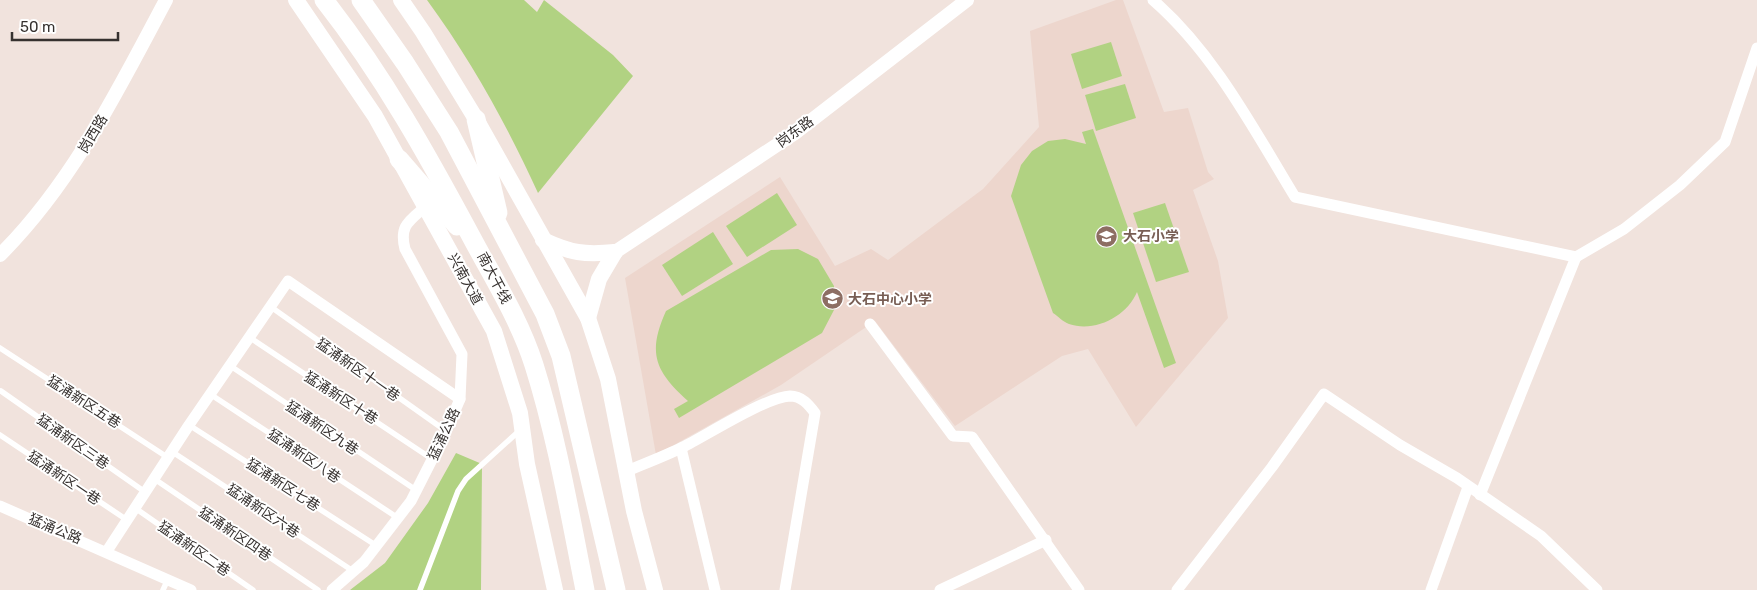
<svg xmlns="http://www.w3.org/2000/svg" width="1757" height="590" font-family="Rubik,'Noto Sans SC',sans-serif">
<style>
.built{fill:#edd6cd}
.green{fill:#b1d282}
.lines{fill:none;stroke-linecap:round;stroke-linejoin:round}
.service{stroke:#fff;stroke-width:5.5}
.minor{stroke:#fff;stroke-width:11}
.tertiary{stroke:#fff;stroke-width:14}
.secondary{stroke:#fff;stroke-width:16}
.trunk{stroke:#fff;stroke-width:19}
.labels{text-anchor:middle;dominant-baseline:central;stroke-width:4;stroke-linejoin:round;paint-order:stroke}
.street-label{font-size:14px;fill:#36312f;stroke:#fff}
.education-label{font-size:14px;font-weight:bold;fill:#785e54;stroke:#fff;text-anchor:start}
</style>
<rect width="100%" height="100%" fill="#f1e3dd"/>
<!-- built -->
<path class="built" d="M 1116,0 L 1123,0 L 1164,112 L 1188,108 L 1208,172 L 1214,179 L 1193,190 L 1218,261 L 1228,318 L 1136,427 L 1088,349 L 1062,356 L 955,426 L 875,321 L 781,385 L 656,455 L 625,278 L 780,177 L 835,266 L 871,249 L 888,260 L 983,189 L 1039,127 L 1030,31 Z"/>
<!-- green -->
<g class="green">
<path d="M 427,0 L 524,0 L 537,12 L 544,0 L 613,55 L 633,76 L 538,193 C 507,125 471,60 427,0 Z"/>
<path d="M 1111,42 L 1122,76 L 1082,89 L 1071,54 Z"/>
<path d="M 1125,84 L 1136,118 L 1096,131 L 1085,95 Z"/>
<path d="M 1093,129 L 1176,363 L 1164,368 L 1137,292 C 1127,316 1095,333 1069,324 C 1063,322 1058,316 1053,313 L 1011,196 L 1021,165 L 1032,151 L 1048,141 L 1065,139 L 1086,144 L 1082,132 Z"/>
<path d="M 777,193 L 797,225 L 747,257 L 726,226 Z"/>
<path d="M 1165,203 L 1189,272 L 1156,282 L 1133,213 Z"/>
<path d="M 713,232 L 733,264 L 682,296 L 662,265 Z"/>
<path d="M 798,249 L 818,259 L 834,286 L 834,310 L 822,333 L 679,418 L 674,409 L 688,401 C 655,371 647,353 666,311 L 771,250 Z"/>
<path d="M 456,453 L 482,464 L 481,590 L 350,590 L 385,563 L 428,503 Z"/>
</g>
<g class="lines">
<!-- service -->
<g class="service">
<path d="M 271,307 L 446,431"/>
<path d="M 249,337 L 432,459"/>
<path d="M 0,348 L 167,457"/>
<path d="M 229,365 L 416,490"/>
<path d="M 1,391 L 145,492"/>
<path d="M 210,394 L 398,518"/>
<path d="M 189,425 L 377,546"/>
<path d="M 0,435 L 127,520"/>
<path d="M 171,451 L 353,571"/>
<path d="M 153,478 L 318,590"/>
<path d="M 135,508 L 253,590"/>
<path d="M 163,590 L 168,579"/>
<path d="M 420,590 L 458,491 L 466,479 L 519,431"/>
</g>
<!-- minor -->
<g class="minor">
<path d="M 1153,0 C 1214,53 1253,128 1295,197 L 1576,257 L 1624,229 L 1680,185 L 1725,142 L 1757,48"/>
<path d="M 870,324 L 953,436 L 972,437 L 1079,590"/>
<path d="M 681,448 L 715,590"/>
<path d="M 627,471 C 646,463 665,456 683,447 C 707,435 766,397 790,396 C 802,396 809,405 815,413 L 785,590"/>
<path d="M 1480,495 L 1576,257"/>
<path d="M 0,506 L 191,590"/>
<path d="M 107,551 L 189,425 L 288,281 L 460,399"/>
<path d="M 332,590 L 364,562 L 411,501 L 444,436 L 460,399 L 462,354 L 405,249 C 399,226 409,221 425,207"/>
<path d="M 940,590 L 1046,540"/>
<path d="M 1177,590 L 1272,467 L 1324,394 L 1400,445 L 1457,478 L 1541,536 L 1597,590"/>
<path d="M 1431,590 L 1468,487"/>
</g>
<!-- tertiary -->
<g class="tertiary">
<path d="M 615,252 L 795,133 L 967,0"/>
<path d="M 0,255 C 73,182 118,90 166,0"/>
</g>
<!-- secondary -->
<g class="secondary">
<path d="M 296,0 L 375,116 L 494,331 L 520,413 L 527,464 L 555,590"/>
<path d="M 401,0 L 423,32 L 476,119 L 588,318 L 608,379 L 634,511 L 655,590"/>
<path d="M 543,240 C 571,253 584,255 615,252"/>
<path d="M 588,318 L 599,279 L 615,252"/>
</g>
<!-- trunk -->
<g class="trunk">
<path d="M 324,0 C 383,75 428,156 473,240 C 495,281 520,321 534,365 C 557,438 570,515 585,590"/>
<path d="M 361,0 L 405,63 L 449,132 L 545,314 L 561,356 L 616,590"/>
<path d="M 476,119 L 498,213"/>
<path d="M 399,159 L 457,226"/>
</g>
</g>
<!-- icons -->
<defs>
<symbol id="school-disc" viewBox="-11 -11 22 22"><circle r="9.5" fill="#8d6e63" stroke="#fff"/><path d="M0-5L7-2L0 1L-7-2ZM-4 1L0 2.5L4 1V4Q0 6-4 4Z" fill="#fff"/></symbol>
</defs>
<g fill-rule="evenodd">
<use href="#school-disc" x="1094" y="224" width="25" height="25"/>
<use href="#school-disc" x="820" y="286" width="25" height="25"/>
</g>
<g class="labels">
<!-- street labels -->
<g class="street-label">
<text transform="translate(795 132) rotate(-36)">岗东路</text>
<text transform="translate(93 134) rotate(-59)">岗西路</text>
<text transform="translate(494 278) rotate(62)">南大干线</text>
<text transform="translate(465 279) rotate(61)">兴南大道</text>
<text transform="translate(358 370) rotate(35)">猛涌新区十一巷</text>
<text transform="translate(341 398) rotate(33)">猛涌新区十巷</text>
<text transform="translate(84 402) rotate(33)">猛涌新区五巷</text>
<text transform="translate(322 428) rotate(34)">猛涌新区九巷</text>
<text transform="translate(444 434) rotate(-65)">猛涌公路</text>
<text transform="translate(73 442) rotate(35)">猛涌新区三巷</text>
<text transform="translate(304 456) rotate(34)">猛涌新区八巷</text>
<text transform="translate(64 478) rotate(34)">猛涌新区一巷</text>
<text transform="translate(283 485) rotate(33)">猛涌新区七巷</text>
<text transform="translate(263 511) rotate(34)">猛涌新区六巷</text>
<text transform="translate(55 529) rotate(23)">猛涌公路</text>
<text transform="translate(235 534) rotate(34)">猛涌新区四巷</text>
<text transform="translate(194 549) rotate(35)">猛涌新区二巷</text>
</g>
<!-- education labels -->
<g class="education-label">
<text x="1123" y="236">大石小学</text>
<text x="848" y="299">大石中心小学</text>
</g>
</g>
<!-- scale -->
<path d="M12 32v8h106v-8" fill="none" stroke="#36312f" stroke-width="2.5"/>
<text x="20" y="32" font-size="15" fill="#36312f" stroke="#ffffff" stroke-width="4" paint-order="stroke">50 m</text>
</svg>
